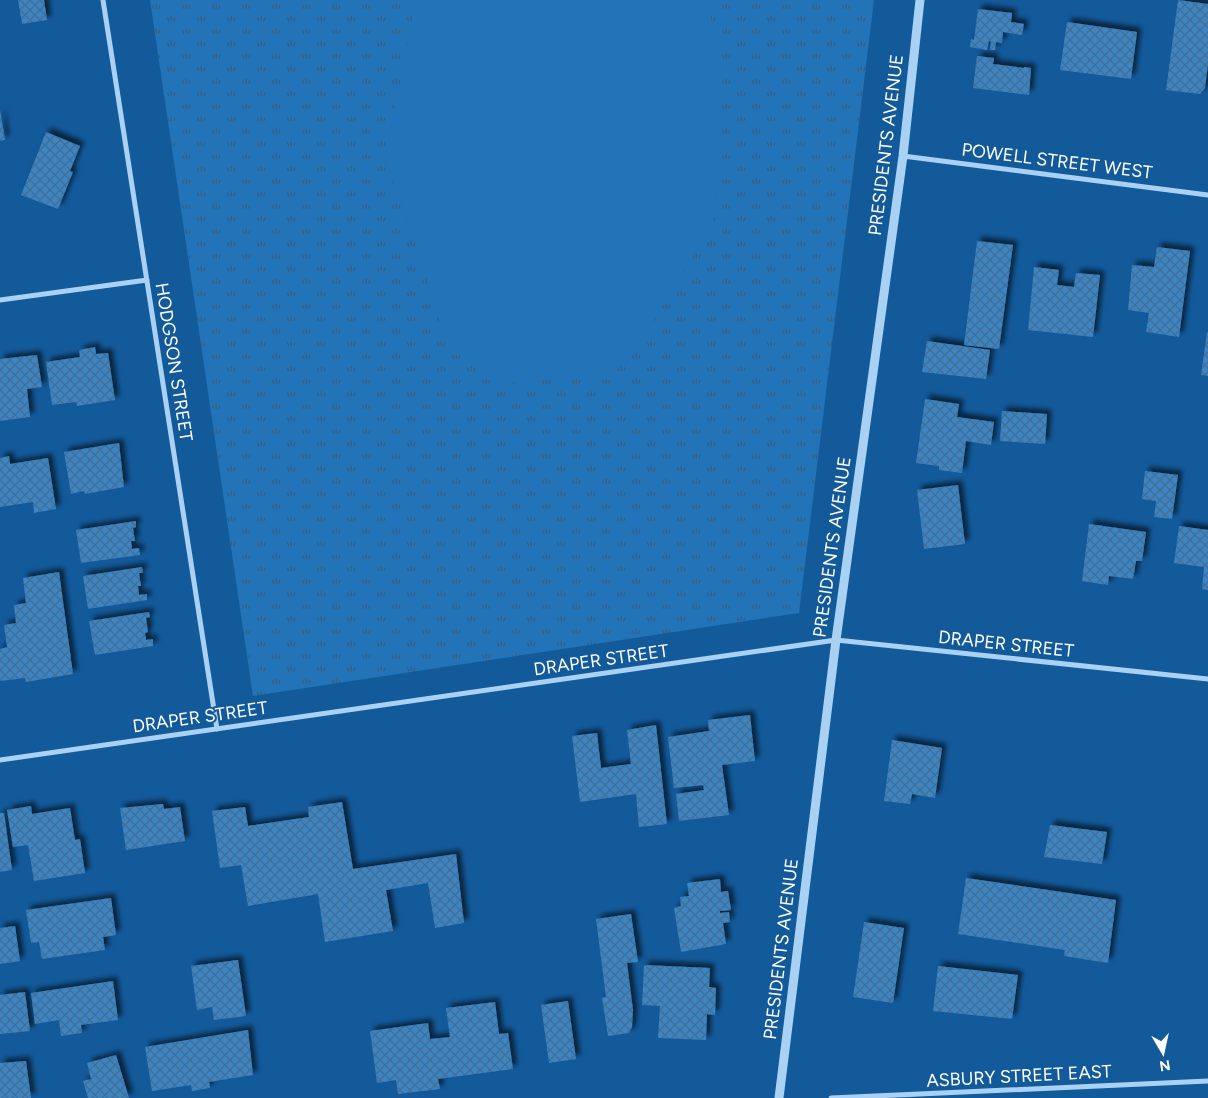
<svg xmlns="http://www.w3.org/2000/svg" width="1208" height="1098" font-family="Figtree,sans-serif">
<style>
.grass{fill:url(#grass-tufts)}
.garden{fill:#2273b8}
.building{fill:url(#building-cross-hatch);filter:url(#shadow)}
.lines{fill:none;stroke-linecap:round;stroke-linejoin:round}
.minor{stroke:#a8d1f3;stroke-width:5}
.tertiary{stroke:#a8d1f3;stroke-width:9}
.labels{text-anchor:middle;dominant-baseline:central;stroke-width:4;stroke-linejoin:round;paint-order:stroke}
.street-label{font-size:18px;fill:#fff;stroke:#135a9b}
</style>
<defs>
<pattern id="grass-tufts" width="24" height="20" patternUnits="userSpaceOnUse" patternTransform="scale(1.25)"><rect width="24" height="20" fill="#2273b8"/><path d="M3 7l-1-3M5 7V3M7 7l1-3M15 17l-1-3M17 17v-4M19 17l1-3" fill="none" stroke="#395e7d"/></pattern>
<pattern id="building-cross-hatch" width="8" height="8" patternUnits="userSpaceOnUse" patternTransform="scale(1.25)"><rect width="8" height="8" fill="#3c84c2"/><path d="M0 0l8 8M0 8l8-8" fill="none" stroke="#426e93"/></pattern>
<filter id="shadow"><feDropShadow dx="4.5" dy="-4.5" stdDeviation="2.5" flood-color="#0009"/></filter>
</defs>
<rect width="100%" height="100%" fill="#135a9b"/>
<!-- grass -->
<path class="grass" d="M 150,0 L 874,0 L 799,613 L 253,696 Z"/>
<!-- garden -->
<path class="garden" d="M 416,0 L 707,0 L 723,73 L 713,224 L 626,365 L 519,385 L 447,347 L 416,242 L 385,160 Z"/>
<!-- building -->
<g class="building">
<path d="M 18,0 L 44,0 L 47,20 L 22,24 Z"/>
<path d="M 1178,0 L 1208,4 L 1208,64 L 1205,88 L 1200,94 L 1166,90 Z"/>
<path d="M 978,9 L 1012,13 L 1011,22 L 1024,24 L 1022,35 L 1003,32 L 1002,43 L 996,42 L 995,50 L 990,50 L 991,42 L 989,41 L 987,50 L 970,47 L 971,39 L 974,40 Z"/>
<path d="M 1067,22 L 1137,32 L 1131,79 L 1060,70 Z"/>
<path d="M 977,56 L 994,58 L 993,64 L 1024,68 L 1024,67 L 1031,68 L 1029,95 L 973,88 Z"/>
<path d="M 0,110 L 5,140 L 0,141 Z"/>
<path d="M 46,132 L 80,146 L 70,171 L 73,172 L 58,209 L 21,195 Z"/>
<path d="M 977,241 L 1013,245 L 999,349 L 964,345 Z"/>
<path d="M 1157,247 L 1190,251 L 1179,337 L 1146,332 L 1149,313 L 1128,310 L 1132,265 L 1154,267 Z"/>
<path d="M 1034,267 L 1059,270 L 1057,285 L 1074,287 L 1076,273 L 1100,275 L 1093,337 L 1028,330 Z"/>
<path d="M 1207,332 L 1208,332 L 1208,376 L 1201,375 Z"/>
<path d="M 927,341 L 990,350 L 986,379 L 922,372 Z"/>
<path d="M 95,347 L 96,354 L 108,353 L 115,400 L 77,406 L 76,402 L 52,405 L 46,362 L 80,357 L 79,350 Z"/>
<path d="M 37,355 L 42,387 L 27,389 L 30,417 L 0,421 L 0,359 Z"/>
<path d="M 925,399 L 959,404 L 957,417 L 994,422 L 991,445 L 966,441 L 962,473 L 939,470 L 939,466 L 916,463 Z"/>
<path d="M 1002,411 L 1047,414 L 1045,444 L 1000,441 Z"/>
<path d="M 119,443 L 124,487 L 85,494 L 84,491 L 71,494 L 64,452 Z"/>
<path d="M 9,456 L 10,464 L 48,458 L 56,509 L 34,513 L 33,502 L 0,507 L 0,458 Z"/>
<path d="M 1145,471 L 1178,475 L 1172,519 L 1154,517 L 1156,501 L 1142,499 Z"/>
<path d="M 958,485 L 965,544 L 924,549 L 917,490 Z"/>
<path d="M 136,521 L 136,527 L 133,528 L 135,541 L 131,541 L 132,549 L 139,548 L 140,555 L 81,563 L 76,530 Z"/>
<path d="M 1089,524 L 1146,532 L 1142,561 L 1136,561 L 1133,579 L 1109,576 L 1108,585 L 1082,581 Z"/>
<path d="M 1179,526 L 1208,530 L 1208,590 L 1202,589 L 1204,567 L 1174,563 Z"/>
<path d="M 142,567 L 143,573 L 139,573 L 141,586 L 138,586 L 139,595 L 147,594 L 147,600 L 88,609 L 83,576 Z"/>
<path d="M 59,572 L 73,674 L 26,682 L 25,678 L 0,681 L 0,649 L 7,647 L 4,625 L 16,623 L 14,605 L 26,603 L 23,578 Z"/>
<path d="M 149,612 L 150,617 L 146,618 L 148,632 L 145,633 L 146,640 L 153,639 L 153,646 L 95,655 L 89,621 Z"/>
<path d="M 750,715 L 755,761 L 722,765 L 729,815 L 679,821 L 676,794 L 704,790 L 703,785 L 674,788 L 668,737 L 709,731 L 708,720 Z"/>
<path d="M 656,725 L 667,824 L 639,827 L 636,794 L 580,802 L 572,736 L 597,733 L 601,768 L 631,764 L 627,730 Z"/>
<path d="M 892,740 L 942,748 L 935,798 L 912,794 L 910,804 L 884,801 Z"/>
<path d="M 342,802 L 353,869 L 456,854 L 464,923 L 435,928 L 428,883 L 386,890 L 393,931 L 325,942 L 318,894 L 248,906 L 241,865 L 220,868 L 212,811 L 245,807 L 248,826 L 309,817 L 308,807 Z"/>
<path d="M 163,804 L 164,809 L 180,807 L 185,841 L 126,850 L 120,808 Z"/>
<path d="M 31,806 L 32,814 L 70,808 L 75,840 L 80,839 L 85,873 L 34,881 L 28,845 L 13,847 L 7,810 Z"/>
<path d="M 0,813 L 4,813 L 12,870 L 0,872 Z"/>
<path d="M 1050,825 L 1107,832 L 1102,864 L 1044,857 Z"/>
<path d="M 966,878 L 1116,900 L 1108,963 L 1064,956 L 1065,950 L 958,934 Z"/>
<path d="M 720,879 L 721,892 L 728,891 L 731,910 L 720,911 L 720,913 L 729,912 L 730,922 L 723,923 L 726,944 L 681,952 L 674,908 L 681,906 L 680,897 L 689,896 L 687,883 Z"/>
<path d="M 111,898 L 116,935 L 103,937 L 105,950 L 42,959 L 39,942 L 31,943 L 26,910 Z"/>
<path d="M 631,914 L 638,962 L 627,963 L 633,1010 L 632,1027 L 629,1033 L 608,1036 L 602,998 L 606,997 L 596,919 Z"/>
<path d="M 864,922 L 904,928 L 893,1003 L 853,997 Z"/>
<path d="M 15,926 L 20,961 L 0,964 L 0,928 Z"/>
<path d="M 238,960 L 246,1016 L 214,1020 L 212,1007 L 197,1010 L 191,966 Z"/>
<path d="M 644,965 L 710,968 L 709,987 L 716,988 L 715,1015 L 707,1014 L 706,1040 L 658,1038 L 660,1006 L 642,1005 Z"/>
<path d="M 938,966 L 1018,975 L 1012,1019 L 933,1011 Z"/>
<path d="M 113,981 L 118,1020 L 81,1025 L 82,1033 L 61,1036 L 59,1020 L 35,1024 L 31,993 Z"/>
<path d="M 25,992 L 30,1031 L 0,1034 L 0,995 Z"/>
<path d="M 568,1001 L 576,1059 L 549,1063 L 541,1005 Z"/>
<path d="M 495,1002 L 499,1034 L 508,1033 L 513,1069 L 438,1079 L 440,1089 L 398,1094 L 396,1080 L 377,1083 L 370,1031 L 428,1023 L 430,1039 L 450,1037 L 446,1008 Z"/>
<path d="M 248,1030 L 253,1075 L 209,1082 L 210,1088 L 192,1091 L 191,1085 L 152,1091 L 145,1047 Z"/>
<path d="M 116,1055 L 129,1098 L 88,1098 L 83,1081 L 91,1079 L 87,1063 Z"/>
<path d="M 26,1061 L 31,1098 L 0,1098 L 0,1063 Z"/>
</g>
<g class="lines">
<!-- minor -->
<g class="minor">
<path d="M 103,0 L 217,729"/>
<path d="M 903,156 L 1208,195"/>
<path d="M 0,300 L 147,280"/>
<path d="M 0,760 L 836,640 L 1208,679"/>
<path d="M 831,1098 L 1208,1081"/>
</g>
<!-- tertiary -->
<path class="tertiary" d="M 779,1098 L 836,640 L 903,156 L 920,0"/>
</g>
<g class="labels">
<!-- street labels -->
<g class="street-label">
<text transform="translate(886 145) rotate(-83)">PRESIDENTS AVENUE</text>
<text transform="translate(1057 161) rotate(7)">POWELL STREET WEST</text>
<text transform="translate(174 362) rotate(81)">HODGSON STREET</text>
<text transform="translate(832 547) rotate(-82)">PRESIDENTS AVENUE</text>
<text transform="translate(1006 644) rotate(6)">DRAPER STREET</text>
<text transform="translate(601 660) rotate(-8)">DRAPER STREET</text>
<text transform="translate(200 717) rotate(-8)">DRAPER STREET</text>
<text transform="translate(781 949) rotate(-83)">PRESIDENTS AVENUE</text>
<text transform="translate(1019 1076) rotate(-3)">ASBURY STREET EAST</text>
</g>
</g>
<!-- north arrow -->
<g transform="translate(1163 1053) rotate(171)" stroke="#135a9b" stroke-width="4" paint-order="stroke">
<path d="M0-4L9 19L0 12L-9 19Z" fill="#ffffff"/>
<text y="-8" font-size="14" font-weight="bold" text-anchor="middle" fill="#ffffff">N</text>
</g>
</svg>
